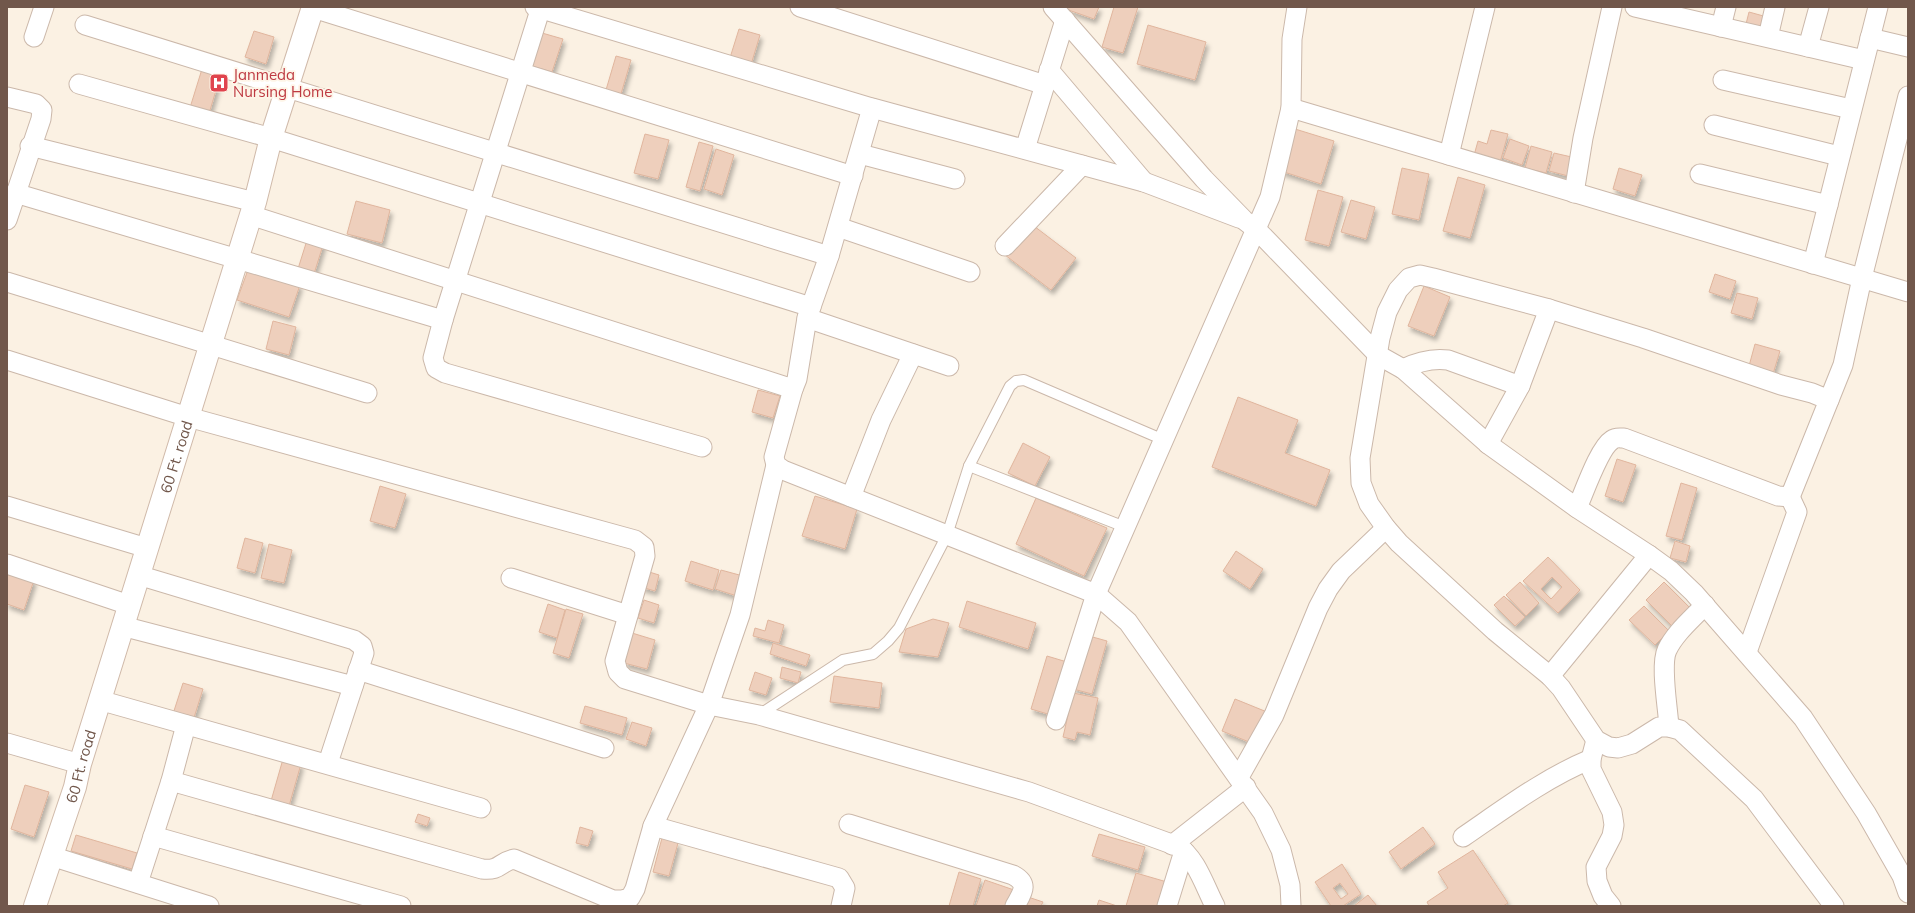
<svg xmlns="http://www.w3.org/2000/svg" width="1915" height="913" font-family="Mulish,sans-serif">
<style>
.building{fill:#eecfbc;stroke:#e0b59d;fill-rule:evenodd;filter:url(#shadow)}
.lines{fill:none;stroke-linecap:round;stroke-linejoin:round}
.lane-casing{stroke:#cbb8aa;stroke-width:12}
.street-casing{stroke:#cbb8aa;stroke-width:21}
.secondary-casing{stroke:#d0baaa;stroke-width:24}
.lane{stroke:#fff;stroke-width:10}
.street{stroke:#fff;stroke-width:19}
.secondary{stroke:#fff;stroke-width:22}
.labels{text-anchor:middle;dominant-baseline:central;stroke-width:3.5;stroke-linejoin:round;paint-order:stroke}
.health-label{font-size:15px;fill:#be3a42;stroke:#fef5e8;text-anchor:start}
.street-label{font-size:15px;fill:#71574b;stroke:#fef5e8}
</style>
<defs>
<filter id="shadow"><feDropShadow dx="2.5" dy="4.5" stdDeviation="2" flood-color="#0004"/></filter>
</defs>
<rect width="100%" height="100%" fill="#fbf1e3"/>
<!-- building -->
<g class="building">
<path d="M 1060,7 L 1099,7 L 1094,19 Z"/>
<path d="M 1114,7 L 1138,7 L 1123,53 L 1102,47 Z"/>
<path d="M 1749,12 L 1767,17 L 1763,32 L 1745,28 Z"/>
<path d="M 1148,25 L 1206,42 L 1195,80 L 1137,64 Z"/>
<path d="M 739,29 L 760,35 L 750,68 L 729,61 Z"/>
<path d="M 254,31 L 274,37 L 266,64 L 245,57 Z"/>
<path d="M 542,33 L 563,39 L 552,72 L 532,66 Z"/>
<path d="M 616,56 L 631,60 L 621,94 L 606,90 Z"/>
<path d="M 202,69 L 222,70 L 208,117 L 189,111 Z"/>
<path d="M 1295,129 L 1334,141 L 1321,184 L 1281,171 Z"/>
<path d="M 1491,130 L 1508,134 L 1499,166 L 1473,159 L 1478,141 L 1487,144 Z"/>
<path d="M 645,134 L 669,140 L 658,179 L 634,173 Z"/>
<path d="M 1510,139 L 1529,146 L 1522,165 L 1503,158 Z"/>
<path d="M 699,142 L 713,146 L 700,191 L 686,187 Z"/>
<path d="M 1531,146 L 1552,152 L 1546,173 L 1525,168 Z"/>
<path d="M 716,149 L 734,155 L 722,195 L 704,189 Z"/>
<path d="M 1554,153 L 1576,158 L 1572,177 L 1549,171 Z"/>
<path d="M 1402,168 L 1429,174 L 1419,220 L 1392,214 Z"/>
<path d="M 1619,168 L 1642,175 L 1635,196 L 1613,189 Z"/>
<path d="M 1458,177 L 1485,185 L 1470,238 L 1443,231 Z"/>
<path d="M 1318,190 L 1343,197 L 1329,246 L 1305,240 Z"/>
<path d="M 1351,200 L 1375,207 L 1366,239 L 1341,232 Z"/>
<path d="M 356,201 L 390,210 L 382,243 L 347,234 Z"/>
<path d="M 1030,223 L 1076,258 L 1051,290 L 1005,255 Z"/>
<path d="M 308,237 L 324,242 L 313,277 L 297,272 Z"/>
<path d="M 249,267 L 300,285 L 289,317 L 237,300 Z"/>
<path d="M 1715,274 L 1736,281 L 1730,299 L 1709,292 Z"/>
<path d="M 1424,286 L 1450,297 L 1434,336 L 1408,326 Z"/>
<path d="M 1737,293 L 1758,298 L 1752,319 L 1731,313 Z"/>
<path d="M 273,321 L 296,327 L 289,355 L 266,349 Z"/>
<path d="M 1755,344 L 1780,351 L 1773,374 L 1749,366 Z"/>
<path d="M 758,390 L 780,396 L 773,418 L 752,412 Z"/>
<path d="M 1238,397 L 1298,420 L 1285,453 L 1330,470 L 1316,506 L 1212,467 Z"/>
<path d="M 1023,443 L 1050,457 L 1035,486 L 1008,473 Z"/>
<path d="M 1617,459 L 1636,465 L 1623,502 L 1605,496 Z"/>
<path d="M 1681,483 L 1697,488 L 1682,540 L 1666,536 Z"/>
<path d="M 380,486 L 406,494 L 395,528 L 370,521 Z"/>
<path d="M 815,496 L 857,509 L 845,549 L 802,536 Z"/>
<path d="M 1036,498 L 1107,528 L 1084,576 L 1016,544 Z"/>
<path d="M 245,538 L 263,543 L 255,573 L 237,568 Z"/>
<path d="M 1675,541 L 1690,546 L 1686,562 L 1670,558 Z"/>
<path d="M 269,544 L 292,550 L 284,583 L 261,578 Z"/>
<path d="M 1236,551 L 1263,569 L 1250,589 L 1223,571 Z"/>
<path d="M 1548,557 L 1580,590 L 1558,613 L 1523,581 ZM 1552,577 L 1562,587 L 1551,599 L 1541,589 Z"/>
<path d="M 691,561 L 719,570 L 713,590 L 685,581 Z"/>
<path d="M 721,570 L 743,576 L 737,596 L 715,589 Z"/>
<path d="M 7,571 L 34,580 L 24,610 L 7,604 Z"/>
<path d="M 646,571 L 659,575 L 655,591 L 641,587 Z"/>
<path d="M 1520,582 L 1539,603 L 1526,616 L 1506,595 Z"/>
<path d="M 1664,582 L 1692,610 L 1674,628 L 1646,600 Z"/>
<path d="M 1504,596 L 1525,617 L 1515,626 L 1494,605 Z"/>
<path d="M 644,600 L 659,605 L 654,623 L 638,618 Z"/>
<path d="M 967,601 L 1036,623 L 1028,649 L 959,627 Z"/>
<path d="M 548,604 L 565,610 L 557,638 L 539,632 Z"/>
<path d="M 1644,606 L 1669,631 L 1655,645 L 1629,620 Z"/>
<path d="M 566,609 L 583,614 L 569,658 L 553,653 Z"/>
<path d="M 933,619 L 949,623 L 938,657 L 899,652 L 906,629 Z"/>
<path d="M 768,620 L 784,625 L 779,643 L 753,636 L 755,628 L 765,631 Z"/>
<path d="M 632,633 L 655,640 L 647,669 L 624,663 Z"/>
<path d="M 1089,636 L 1107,641 L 1092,694 L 1073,689 Z"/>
<path d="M 773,643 L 810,655 L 806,666 L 770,654 Z"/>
<path d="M 1047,656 L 1067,662 L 1051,715 L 1031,709 Z"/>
<path d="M 782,667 L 801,672 L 798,683 L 780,678 Z"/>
<path d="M 755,672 L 772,678 L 766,695 L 749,690 Z"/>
<path d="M 834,676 L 882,683 L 879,708 L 830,702 Z"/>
<path d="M 183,683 L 203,689 L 192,724 L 172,717 Z"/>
<path d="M 1073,693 L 1098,698 L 1090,735 L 1077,732 L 1075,740 L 1063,737 Z"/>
<path d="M 1235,699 L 1267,712 L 1254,744 L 1222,731 Z"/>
<path d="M 585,706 L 627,718 L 622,735 L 580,723 Z"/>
<path d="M 632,722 L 652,728 L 646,746 L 626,739 Z"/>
<path d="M 283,759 L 301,764 L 289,806 L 271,801 Z"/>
<path d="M 25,785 L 49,792 L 34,837 L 11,829 Z"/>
<path d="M 418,814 L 430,818 L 427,826 L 415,822 Z"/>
<path d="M 580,827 L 593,831 L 588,846 L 576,843 Z"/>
<path d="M 1423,827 L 1435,844 L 1401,869 L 1389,852 Z"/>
<path d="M 1099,834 L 1145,847 L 1138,870 L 1092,856 Z"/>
<path d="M 76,835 L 137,853 L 132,869 L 71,851 Z"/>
<path d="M 662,838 L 678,843 L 669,876 L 653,872 Z"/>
<path d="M 1473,850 L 1508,903 L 1503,906 L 1429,906 L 1427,902 L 1448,888 L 1438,872 Z"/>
<path d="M 1342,864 L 1361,894 L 1343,906 L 1331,906 L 1315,882 ZM 1340,883 L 1348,894 L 1341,899 L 1333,888 Z"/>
<path d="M 959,872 L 981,879 L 973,906 L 949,906 Z"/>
<path d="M 1136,873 L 1167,882 L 1161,906 L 1126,906 Z"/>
<path d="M 985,880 L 1014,890 L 1009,906 L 976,906 Z"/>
<path d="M 1368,895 L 1377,906 L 1354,906 Z"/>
<path d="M 1025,896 L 1043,902 L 1041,906 L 1022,906 Z"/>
<path d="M 1099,900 L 1117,906 L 1097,906 Z"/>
</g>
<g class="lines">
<defs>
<g id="lane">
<path d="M 969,466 L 1125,527"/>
<path d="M 759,715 L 843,660 L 873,654 L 888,641 L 899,628 L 947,535 L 969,466 L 1010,386 L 1016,381 L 1024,380 L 1164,440"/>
</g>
<g id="street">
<path d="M 535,7 L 872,108 L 1144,182 L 1239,218"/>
<path d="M 541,7 L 443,320 L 433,358 L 436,368 L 445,373 L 702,447"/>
<path d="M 800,7 L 1045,85"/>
<path d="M 1053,7 L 1204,179 L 1244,220 L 1257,230 L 1378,355 L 1403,369 L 1488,444 L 1577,508 L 1649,555 L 1671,571 L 1694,593 L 1803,718 L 1866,813 L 1902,876 L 1908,893"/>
<path d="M 1635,7 L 1864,60"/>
<path d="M 313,8 L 853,176"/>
<path d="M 85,25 L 829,256"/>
<path d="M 1721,27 L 1726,7"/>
<path d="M 34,37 L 44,7"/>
<path d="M 1768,37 L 1775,7"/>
<path d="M 1870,38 L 1908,47"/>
<path d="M 1808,47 L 1819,7"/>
<path d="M 1049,70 L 1144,182"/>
<path d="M 1723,80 L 1851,109"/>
<path d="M 79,84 L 271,138 L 811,307"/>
<path d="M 7,97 L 36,104 L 42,110 L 41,119 L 7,220"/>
<path d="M 872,108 L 829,256 L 807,318 L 797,379 L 793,389 L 774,457 L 776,465 L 783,470 L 1096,594 L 1128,622 L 1263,813 L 1281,850 L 1290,885 L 1291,906"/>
<path d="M 1291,108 L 1908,292"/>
<path d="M 1714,125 L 1839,156"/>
<path d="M 30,146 L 255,202"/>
<path d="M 1025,149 L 1065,20"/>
<path d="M 860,154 L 955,179"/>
<path d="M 1449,155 L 1485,7"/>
<path d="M 1700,174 L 1828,205"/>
<path d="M 15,193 L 443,320"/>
<path d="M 1574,193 L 1583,138 L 1612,7"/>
<path d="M 250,215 L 793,389"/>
<path d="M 838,227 L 970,272"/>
<path d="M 1005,246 L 1082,165"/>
<path d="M 1813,264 L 1878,7"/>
<path d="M 7,282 L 367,393"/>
<path d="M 807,318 L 949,366"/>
<path d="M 7,360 L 188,417 L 635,540 L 644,547 L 645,556 L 615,661 L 618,672 L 625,679 L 709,705 L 759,715 L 1029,792 L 1177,846 C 1196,857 1205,887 1215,906"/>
<path d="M 1403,369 C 1417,362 1432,358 1448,360 L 1520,386"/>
<path d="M 1829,400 L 1843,365 L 1862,278 L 1908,96"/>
<path d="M 1488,444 L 1520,386 L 1549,309"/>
<path d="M 851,497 L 881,420 L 913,354"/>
<path d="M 7,506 L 147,548"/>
<path d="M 1577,508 C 1584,493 1599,448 1612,440 C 1616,437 1619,438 1624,438 L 1778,496 L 1790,497 L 1829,400 L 1812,393 L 1781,385 L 1643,338 L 1549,309 L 1433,278 L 1420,275 L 1409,278 L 1398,290 L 1387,312 L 1380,338 L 1360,458 L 1361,483 L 1369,504 L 1386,528 L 1399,543 L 1495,631 L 1550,676 L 1561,688 L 1596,740 L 1609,747 L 1618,748 L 1632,744 L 1659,727 L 1669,727 L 1680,730 L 1754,799 L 1834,906"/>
<path d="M 7,564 L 129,605"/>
<path d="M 138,575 L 354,640 L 362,646 L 364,653 L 328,763"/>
<path d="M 511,578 L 628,615"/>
<path d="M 122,626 L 353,686"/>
<path d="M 1747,652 L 1797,512 L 1790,497"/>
<path d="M 358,670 L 604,748"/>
<path d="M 1550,676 L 1649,555"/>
<path d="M 99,700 L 481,808"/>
<path d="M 1056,720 L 1096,594 L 1270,197 L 1291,108 L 1292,39 L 1297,7"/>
<path d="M 1669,727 C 1668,708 1660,665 1667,650 C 1675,633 1692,619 1705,605"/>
<path d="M 1596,740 L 1591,759 L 1591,769 L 1612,812 L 1614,825 L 1612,836 L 1596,867 L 1597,881 L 1603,896 L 1611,906"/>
<path d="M 7,743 L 80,764"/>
<path d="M 1239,777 L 1274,715 L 1318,608 L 1328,589 L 1341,571 L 1386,528"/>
<path d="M 171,781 L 482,869 C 501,871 499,862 514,859 L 613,900 L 622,900 L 630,898 L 635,889 L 653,826 L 709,705 L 740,615 L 776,465"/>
<path d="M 849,824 L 1013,875 C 1030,884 1022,893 1015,906"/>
<path d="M 653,826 L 839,878 L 845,888 L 841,906"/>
<path d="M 153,836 L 401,906"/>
<path d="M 1463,837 C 1504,809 1545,778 1591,759"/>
<path d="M 1172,845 L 1246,787"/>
<path d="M 51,856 L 209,906"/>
<path d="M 138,883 L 171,781 L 186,725"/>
<path d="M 1167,906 L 1184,851"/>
</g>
<g id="secondary">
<path id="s1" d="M 35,906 L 75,787 L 80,764 L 255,202 L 271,138 L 313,7"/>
</g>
</defs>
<!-- lane casing -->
<use href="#lane" class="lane-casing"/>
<!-- street casing -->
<use href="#street" class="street-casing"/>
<!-- secondary casing -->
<use href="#secondary" class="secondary-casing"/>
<!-- lane -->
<use href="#lane" class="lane"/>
<!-- street -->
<use href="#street" class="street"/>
<!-- secondary -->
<use href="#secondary" class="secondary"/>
</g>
<!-- icons -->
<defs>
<symbol id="hospital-square" viewBox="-11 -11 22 22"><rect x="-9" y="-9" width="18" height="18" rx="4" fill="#e0444e" stroke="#fef5e8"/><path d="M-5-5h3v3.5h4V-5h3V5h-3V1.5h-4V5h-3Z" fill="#fff"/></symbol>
</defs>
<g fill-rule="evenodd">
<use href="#hospital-square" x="208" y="72" width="22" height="22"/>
</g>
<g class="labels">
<!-- health labels -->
<g class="health-label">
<text x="233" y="74">Janmeda<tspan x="233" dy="17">Nursing Home</tspan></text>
</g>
<!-- street labels -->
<g class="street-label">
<text stroke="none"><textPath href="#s1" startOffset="471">60 Ft. road</textPath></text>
<text stroke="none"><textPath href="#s1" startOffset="147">60 Ft. road</textPath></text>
</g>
</g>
<!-- border -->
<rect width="1915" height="913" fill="none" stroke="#71574b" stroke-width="16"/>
</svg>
